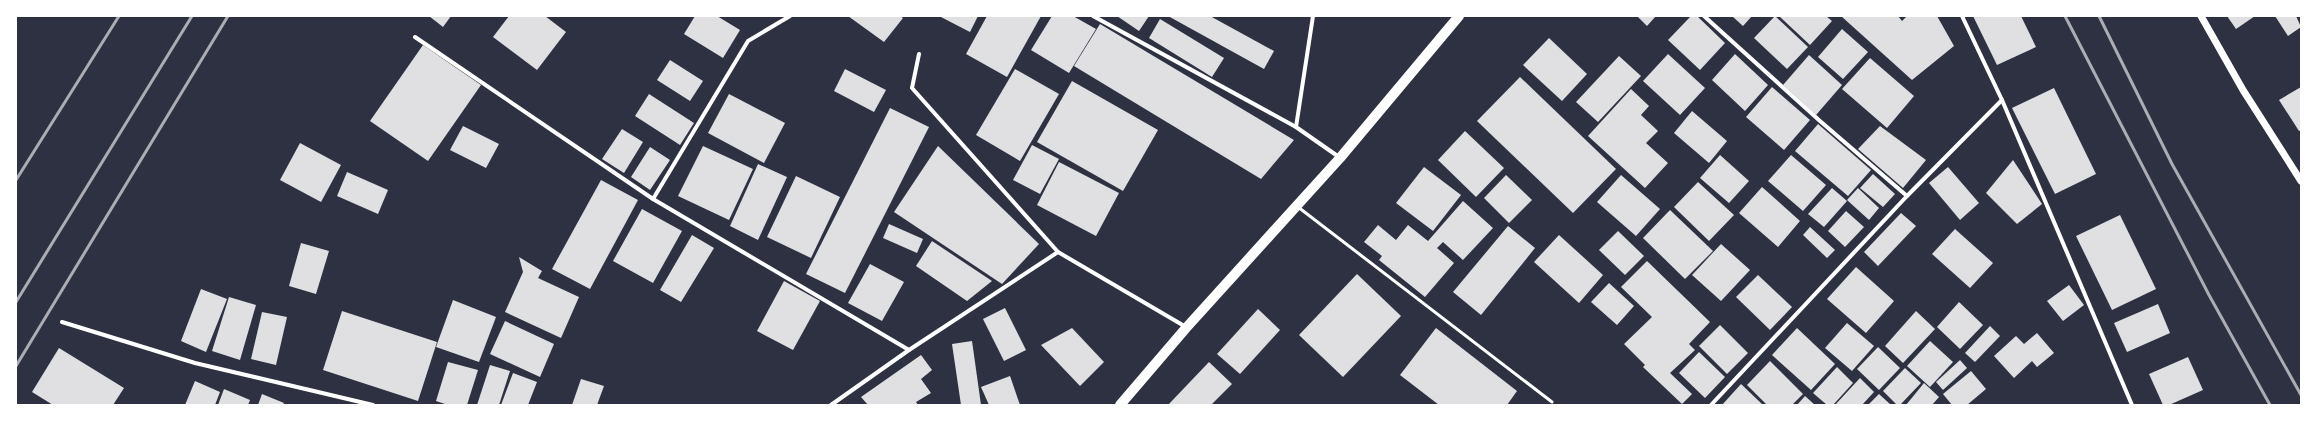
<svg xmlns="http://www.w3.org/2000/svg" width="2317" height="421" font-family="Cabin,sans-serif">
<style>
.building{fill:#e0e0e3}
.lines{fill:none;stroke-linecap:round;stroke-linejoin:round}
.service{stroke:#fff;stroke-width:3}
.minor{stroke:#fff;stroke-width:4}
.tertiary{stroke:#fff;stroke-width:7}
.primary{stroke:#fff;stroke-width:10}
.rail{stroke:#abadb3;stroke-width:3}
</style>
<rect width="100%" height="100%" fill="#2d3142"/>
<!-- building -->
<g class="building">
<path d="M 429,16 L 451,16 L 443,27 Z"/>
<path d="M 509,16 L 545,16 L 566,32 L 537,70 L 493,37 Z"/>
<path d="M 695,16 L 717,16 L 740,30 L 723,58 L 684,34 Z"/>
<path d="M 848,16 L 900,16 L 903,18 L 884,42 Z"/>
<path d="M 939,16 L 978,16 L 970,32 Z"/>
<path d="M 987,16 L 1041,16 L 1007,77 L 966,54 Z"/>
<path d="M 1052,16 L 1073,16 L 1096,29 L 1069,73 L 1031,50 Z"/>
<path d="M 1117,16 L 1149,16 L 1139,31 Z"/>
<path d="M 1168,16 L 1210,16 L 1274,51 L 1264,69 Z"/>
<path d="M 1637,16 L 1656,16 L 1647,26 Z"/>
<path d="M 1691,16 L 1697,16 L 1725,43 L 1700,70 L 1668,40 Z"/>
<path d="M 1732,16 L 1752,16 L 1743,26 Z"/>
<path d="M 1775,16 L 1808,47 L 1787,69 L 1754,38 Z"/>
<path d="M 1779,16 L 1826,16 L 1832,21 L 1810,45 Z"/>
<path d="M 1841,16 L 1898,16 L 1902,21 L 1907,16 L 1937,16 L 1954,46 L 1912,80 Z"/>
<path d="M 1973,16 L 2021,16 L 2036,47 L 1997,65 Z"/>
<path d="M 2227,16 L 2255,16 L 2236,29 Z"/>
<path d="M 2275,16 L 2296,16 L 2301,27 L 2288,36 Z"/>
<path d="M 1160,19 L 1224,58 L 1212,77 L 1149,38 Z"/>
<path d="M 1100,24 L 1294,140 L 1261,179 L 1074,66 Z"/>
<path d="M 1842,29 L 1868,52 L 1843,79 L 1818,57 Z"/>
<path d="M 1549,38 L 1587,74 L 1562,101 L 1523,65 Z"/>
<path d="M 423,45 L 481,85 L 428,161 L 370,121 Z"/>
<path d="M 1668,54 L 1705,88 L 1680,115 L 1643,81 Z"/>
<path d="M 1735,54 L 1768,85 L 1745,111 L 1712,80 Z"/>
<path d="M 1809,55 L 1842,85 L 1816,115 L 1783,85 Z"/>
<path d="M 1619,56 L 1641,76 L 1598,122 L 1576,102 Z"/>
<path d="M 1870,58 L 1914,96 L 1887,128 L 1842,89 Z"/>
<path d="M 670,60 L 703,81 L 690,101 L 657,80 Z"/>
<path d="M 845,69 L 886,90 L 874,112 L 834,91 Z"/>
<path d="M 1015,69 L 1059,94 L 1020,161 L 976,135 Z"/>
<path d="M 1520,77 L 1616,169 L 1573,213 L 1477,121 Z"/>
<path d="M 1072,81 L 1158,130 L 1123,191 L 1037,142 Z"/>
<path d="M 1772,87 L 1810,120 L 1784,150 L 1746,117 Z"/>
<path d="M 2301,87 L 2301,130 L 2299,131 L 2279,100 Z"/>
<path d="M 2054,88 L 2096,174 L 2055,194 L 2012,108 Z"/>
<path d="M 1631,89 L 1649,106 L 1641,115 L 1658,131 L 1646,143 L 1668,163 L 1645,188 L 1588,136 Z"/>
<path d="M 649,94 L 694,123 L 680,145 L 635,116 Z"/>
<path d="M 729,94 L 785,123 L 764,163 L 708,133 Z"/>
<path d="M 890,108 L 929,127 L 845,293 L 806,274 Z"/>
<path d="M 1692,111 L 1727,141 L 1709,163 L 1674,133 Z"/>
<path d="M 1818,124 L 1871,170 L 1848,196 L 1795,151 Z"/>
<path d="M 463,126 L 499,144 L 486,168 L 450,150 Z"/>
<path d="M 1880,126 L 1926,160 L 1903,188 L 1858,149 Z"/>
<path d="M 622,129 L 643,142 L 624,173 L 602,159 Z"/>
<path d="M 1465,131 L 1504,168 L 1476,197 L 1438,160 Z"/>
<path d="M 300,143 L 341,165 L 321,202 L 280,180 Z"/>
<path d="M 1032,145 L 1059,159 L 1040,194 L 1013,180 Z"/>
<path d="M 703,146 L 753,169 L 729,220 L 678,196 Z"/>
<path d="M 938,146 L 1039,244 L 1002,284 L 894,212 Z"/>
<path d="M 650,147 L 670,160 L 650,190 L 631,177 Z"/>
<path d="M 1720,155 L 1749,181 L 1729,203 L 1700,178 Z"/>
<path d="M 1791,155 L 1826,185 L 1803,211 L 1768,181 Z"/>
<path d="M 2013,160 L 2042,204 L 2017,224 L 1986,193 Z"/>
<path d="M 1059,162 L 1119,193 L 1096,236 L 1037,205 Z"/>
<path d="M 758,164 L 787,177 L 758,240 L 730,226 Z"/>
<path d="M 1424,167 L 1461,195 L 1433,231 L 1396,203 Z"/>
<path d="M 1948,167 L 1979,203 L 1960,220 L 1929,183 Z"/>
<path d="M 347,172 L 388,190 L 378,214 L 337,196 Z"/>
<path d="M 1873,174 L 1895,194 L 1883,207 L 1860,188 Z"/>
<path d="M 1506,175 L 1532,200 L 1509,223 L 1484,198 Z"/>
<path d="M 1621,175 L 1660,209 L 1636,236 L 1597,202 Z"/>
<path d="M 796,176 L 840,197 L 811,258 L 767,237 Z"/>
<path d="M 601,180 L 638,200 L 590,289 L 552,269 Z"/>
<path d="M 1698,182 L 1734,215 L 1709,241 L 1674,207 Z"/>
<path d="M 1762,187 L 1800,221 L 1778,247 L 1739,213 Z"/>
<path d="M 1832,188 L 1847,201 L 1824,227 L 1808,214 Z"/>
<path d="M 1858,188 L 1879,208 L 1869,220 L 1847,200 Z"/>
<path d="M 1463,201 L 1493,228 L 1463,260 L 1443,242 L 1437,248 L 1454,263 L 1425,297 L 1379,260 L 1382,256 L 1364,242 L 1378,225 L 1396,240 L 1408,225 L 1428,241 Z"/>
<path d="M 642,209 L 682,231 L 653,283 L 613,261 Z"/>
<path d="M 1670,210 L 1713,251 L 1685,279 L 1643,238 Z"/>
<path d="M 1846,211 L 1864,227 L 1845,247 L 1828,231 Z"/>
<path d="M 1901,213 L 1916,226 L 1878,266 L 1864,252 Z"/>
<path d="M 2120,215 L 2156,289 L 2112,310 L 2076,236 Z"/>
<path d="M 889,224 L 923,239 L 917,253 L 883,238 Z"/>
<path d="M 1508,226 L 1535,248 L 1481,315 L 1453,292 Z"/>
<path d="M 1810,227 L 1835,250 L 1827,258 L 1803,235 Z"/>
<path d="M 1955,229 L 1993,263 L 1970,288 L 1932,254 Z"/>
<path d="M 1618,231 L 1644,256 L 1625,275 L 1599,250 Z"/>
<path d="M 692,235 L 714,248 L 681,302 L 660,290 Z"/>
<path d="M 1559,235 L 1603,275 L 1579,303 L 1534,262 Z"/>
<path d="M 932,241 L 992,281 L 967,301 L 916,266 Z"/>
<path d="M 301,243 L 329,251 L 316,294 L 289,286 Z"/>
<path d="M 1721,244 L 1750,270 L 1721,301 L 1692,275 Z"/>
<path d="M 519,257 L 542,271 L 538,278 L 579,297 L 561,338 L 505,312 L 523,272 Z"/>
<path d="M 1647,261 L 1710,322 L 1689,344 L 1695,350 L 1670,373 L 1692,394 L 1682,404 L 1643,367 L 1645,365 L 1624,344 L 1652,317 L 1621,287 Z"/>
<path d="M 870,264 L 904,282 L 882,321 L 848,303 Z"/>
<path d="M 1856,267 L 1894,301 L 1866,333 L 1827,299 Z"/>
<path d="M 1357,274 L 1401,316 L 1343,377 L 1299,335 Z"/>
<path d="M 1758,275 L 1792,307 L 1770,330 L 1736,297 Z"/>
<path d="M 784,281 L 820,301 L 793,350 L 757,331 Z"/>
<path d="M 1609,283 L 1634,306 L 1617,325 L 1591,302 Z"/>
<path d="M 2069,285 L 2084,305 L 2063,321 L 2047,301 Z"/>
<path d="M 201,289 L 227,299 L 206,352 L 181,341 Z"/>
<path d="M 229,297 L 256,305 L 240,360 L 212,351 Z"/>
<path d="M 453,300 L 496,317 L 479,362 L 436,347 Z"/>
<path d="M 1959,302 L 1983,325 L 1960,349 L 1937,327 Z"/>
<path d="M 2158,304 L 2170,333 L 2127,352 L 2114,323 Z"/>
<path d="M 1005,308 L 1026,350 L 1004,361 L 983,319 Z"/>
<path d="M 1258,309 L 1280,330 L 1240,374 L 1217,354 Z"/>
<path d="M 342,311 L 437,342 L 418,401 L 323,370 Z"/>
<path d="M 1916,311 L 1935,329 L 1903,363 L 1885,346 Z"/>
<path d="M 262,312 L 287,317 L 276,365 L 251,359 Z"/>
<path d="M 505,321 L 554,344 L 540,377 L 490,354 Z"/>
<path d="M 1847,323 L 1874,346 L 1852,371 L 1825,348 Z"/>
<path d="M 1720,325 L 1748,353 L 1727,374 L 1699,346 Z"/>
<path d="M 1990,326 L 2000,336 L 1975,362 L 1965,353 Z"/>
<path d="M 1072,328 L 1104,362 L 1080,386 L 1041,345 Z"/>
<path d="M 1436,328 L 1517,391 L 1507,405 L 1439,405 L 1400,375 Z"/>
<path d="M 1797,328 L 1835,364 L 1811,390 L 1772,355 Z"/>
<path d="M 2037,333 L 2054,353 L 2037,367 L 2032,361 L 2014,378 L 1994,356 L 2016,336 L 2024,344 Z"/>
<path d="M 972,341 L 981,405 L 961,405 L 952,344 Z"/>
<path d="M 1930,341 L 1953,362 L 1930,387 L 1907,366 Z"/>
<path d="M 1878,347 L 1900,368 L 1879,390 L 1857,369 Z"/>
<path d="M 59,348 L 124,388 L 113,405 L 53,405 L 32,392 Z"/>
<path d="M 1699,352 L 1725,377 L 1705,398 L 1679,373 Z"/>
<path d="M 921,355 L 932,370 L 921,379 L 931,393 L 916,402 L 918,405 L 868,405 L 861,397 Z"/>
<path d="M 2188,357 L 2203,390 L 2169,405 L 2163,405 L 2149,374 Z"/>
<path d="M 1960,360 L 1967,368 L 1943,390 L 1936,382 Z"/>
<path d="M 1770,361 L 1803,394 L 1792,405 L 1767,405 L 1747,385 Z"/>
<path d="M 448,362 L 478,370 L 467,405 L 448,405 L 436,401 Z"/>
<path d="M 1209,362 L 1232,384 L 1211,405 L 1168,405 Z"/>
<path d="M 490,365 L 510,371 L 499,405 L 477,405 Z"/>
<path d="M 1837,367 L 1853,383 L 1833,405 L 1827,405 L 1813,393 Z"/>
<path d="M 1905,368 L 1921,383 L 1900,405 L 1897,405 L 1883,391 Z"/>
<path d="M 1971,371 L 1986,389 L 1967,405 L 1952,405 L 1943,394 Z"/>
<path d="M 513,373 L 537,382 L 528,405 L 501,405 Z"/>
<path d="M 1010,376 L 1020,405 L 989,405 L 981,387 Z"/>
<path d="M 1860,378 L 1874,392 L 1862,405 L 1835,405 Z"/>
<path d="M 581,379 L 604,386 L 597,405 L 572,405 Z"/>
<path d="M 195,381 L 220,392 L 215,405 L 185,405 Z"/>
<path d="M 1924,383 L 1939,397 L 1932,405 L 1906,405 Z"/>
<path d="M 1741,384 L 1763,405 L 1722,405 Z"/>
<path d="M 224,389 L 250,400 L 248,405 L 218,405 Z"/>
<path d="M 262,394 L 284,403 L 283,405 L 258,405 Z"/>
<path d="M 1879,394 L 1891,405 L 1868,405 Z"/>
<path d="M 1805,396 L 1815,405 L 1797,405 Z"/>
</g>
<g class="lines">
<!-- service -->
<path class="service" d="M 1298,207 L 1552,402"/>
<!-- minor -->
<g class="minor">
<path d="M 1093,16 L 1296,127 L 1339,157"/>
<path d="M 1704,16 L 1820,121 L 1907,196"/>
<path d="M 1962,16 L 2002,100 L 2132,405"/>
<path d="M 415,37 L 653,199 L 909,350"/>
<path d="M 919,54 L 912,88 L 1058,252 L 1186,327"/>
<path d="M 1296,127 L 1313,16"/>
<path d="M 653,199 L 748,41 L 790,16"/>
<path d="M 62,322 L 195,363 L 373,405"/>
<path d="M 831,405 L 909,350 L 1058,252"/>
<path d="M 1711,405 L 1907,196 L 2002,100"/>
</g>
<!-- tertiary -->
<path class="tertiary" d="M 2201,16 L 2243,90 L 2301,181"/>
<!-- primary -->
<path class="primary" d="M 1120,405 L 1186,328 L 1340,158 L 1459,16"/>
<!-- rail -->
<g class="rail">
<path d="M 2065,16 L 2209,295 L 2270,405"/>
<path d="M 2099,16 L 2172,164 L 2301,395"/>
<path d="M 16,180 L 119,16"/>
<path d="M 16,302 L 192,16"/>
<path d="M 16,366 L 228,16"/>
</g>
</g>
<!-- border -->
<rect width="2317" height="421" fill="none" stroke="#ffffff" stroke-width="34"/>
</svg>
